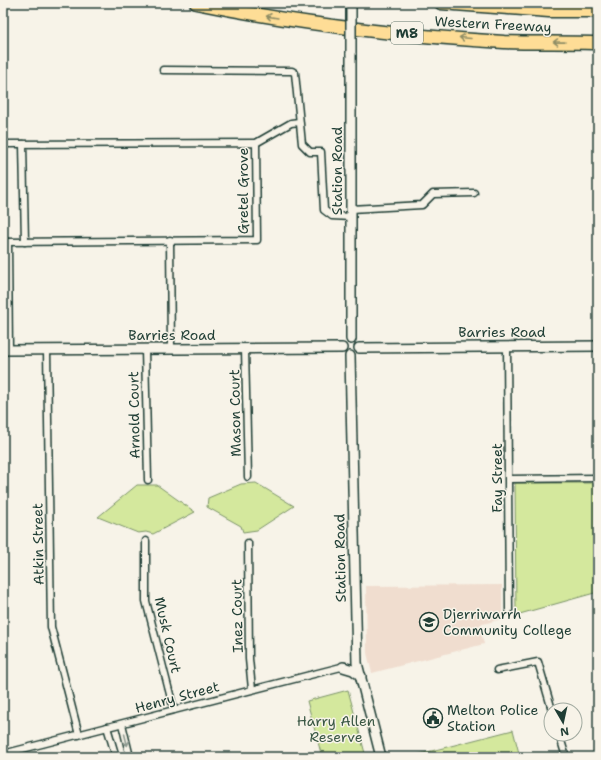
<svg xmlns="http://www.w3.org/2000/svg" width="601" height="760" font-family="'Shantell Sans',sans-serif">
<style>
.built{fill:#f0ddcf}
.green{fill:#d4e89d;stroke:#7a9268}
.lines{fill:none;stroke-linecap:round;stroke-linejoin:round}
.street-casing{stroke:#1f3d34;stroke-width:9}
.secondary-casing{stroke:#1f3d34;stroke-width:12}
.highway-casing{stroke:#1f3d34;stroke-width:15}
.street{stroke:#f7f3e8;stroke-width:6}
.secondary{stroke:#f7f3e8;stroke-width:9}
.highway{stroke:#fedd96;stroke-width:12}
.secondary-bridge-casing{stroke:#1f3d34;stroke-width:12;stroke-linecap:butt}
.secondary-bridge{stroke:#f7f3e8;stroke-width:9}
.oneway{stroke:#8e8d65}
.oneway2{stroke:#8b988e}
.labels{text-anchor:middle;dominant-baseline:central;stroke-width:3;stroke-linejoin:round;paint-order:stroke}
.shield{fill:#f7f3e8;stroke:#60746a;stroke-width:1}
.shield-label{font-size:13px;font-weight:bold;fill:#1f3d34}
.street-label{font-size:14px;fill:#1f3d34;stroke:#f7f3e8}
.poi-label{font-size:14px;fill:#1f3d34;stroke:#f7f3e8;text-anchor:start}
.park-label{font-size:14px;fill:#3a5744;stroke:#f7f3e8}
</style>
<rect width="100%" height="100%" fill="#f7f3e8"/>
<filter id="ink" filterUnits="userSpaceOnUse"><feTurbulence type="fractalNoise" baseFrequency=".025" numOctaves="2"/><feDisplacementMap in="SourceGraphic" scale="8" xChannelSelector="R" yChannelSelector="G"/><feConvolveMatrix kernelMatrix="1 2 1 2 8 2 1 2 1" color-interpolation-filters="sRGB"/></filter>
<g filter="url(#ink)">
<!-- built -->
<path class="built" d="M 502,585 L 502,619 L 479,625 L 484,644 L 372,673 L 367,653 L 366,586 Z"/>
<!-- green -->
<g class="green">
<path d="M 256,483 L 294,506 L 257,530 L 243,532 L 241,526 L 207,507 L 208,498 L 241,484 Z"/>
<path d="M 515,483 L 598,483 L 598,592 L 516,615 Z"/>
<path d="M 137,485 L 157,485 L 195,512 L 153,534 L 146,532 L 138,533 L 98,517 Z"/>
<path d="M 348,690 L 366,757 L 322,757 L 307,701 Z"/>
<path d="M 513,730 L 520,757 L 408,757 Z"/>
</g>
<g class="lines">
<defs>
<g id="street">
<path d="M 163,70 L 292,71 L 295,73 L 302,144 L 310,152 L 321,152 L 324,210 L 332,216 L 351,217"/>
<path d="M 256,143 L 291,123 L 299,122"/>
<path d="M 3,144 L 256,143 L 257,240 L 3,242"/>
<path d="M 23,144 L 25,242"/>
<path d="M 351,209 L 422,205 L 433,194 L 474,193"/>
<path d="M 170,240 L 171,349"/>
<path d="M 8,242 L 9,350"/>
<path d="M 507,346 L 509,610"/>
<path d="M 145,349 L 148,480"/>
<path d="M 245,349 L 248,477"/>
<path d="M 47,350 L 51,627 L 79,735"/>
<path d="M 509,479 L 598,478"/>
<path d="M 146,541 L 146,601 L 174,710"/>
<path d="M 248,543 L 249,659 L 252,689"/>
<path d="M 497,670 L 538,662 L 552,710"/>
<path d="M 122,724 L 130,757"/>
<path d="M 107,727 L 116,757"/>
<path d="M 559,734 L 566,757"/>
<path d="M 3,754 L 345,666"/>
</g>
<g id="secondary">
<path d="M 351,339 L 351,53"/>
<path d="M 359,348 L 598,346"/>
<path d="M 3,350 L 342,348"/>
<path d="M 350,356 L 357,663 L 381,757"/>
<path d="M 343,667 L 353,670 L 361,676"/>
</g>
<g id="highway">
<path d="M 196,3 C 297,24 401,36 504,42 C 535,43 567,42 598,43"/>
<path d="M 441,3 L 549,11 L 598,11"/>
</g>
</defs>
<!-- street casing -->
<use href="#street" class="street-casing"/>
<!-- secondary casing -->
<use href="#secondary" class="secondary-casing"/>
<!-- highway casing -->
<use href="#highway" class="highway-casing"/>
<!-- street -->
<use href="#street" class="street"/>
<!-- secondary -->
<use href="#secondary" class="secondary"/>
<!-- highway -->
<use href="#highway" class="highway"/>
<defs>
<path id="secondary-bridge" d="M 351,3 L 351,53"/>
</defs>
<!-- secondary-bridge casing -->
<use href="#secondary-bridge" class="secondary-bridge-casing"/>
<!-- secondary-bridge -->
<use href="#secondary-bridge" class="secondary-bridge"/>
</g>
<!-- one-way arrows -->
<defs><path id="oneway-shaft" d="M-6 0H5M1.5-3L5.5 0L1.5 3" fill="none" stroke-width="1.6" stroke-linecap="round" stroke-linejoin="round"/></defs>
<g class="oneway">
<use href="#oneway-shaft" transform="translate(272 17) rotate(-171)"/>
<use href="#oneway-shaft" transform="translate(465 38) rotate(-175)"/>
<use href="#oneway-shaft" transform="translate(559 42) rotate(-179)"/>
</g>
<use class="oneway2" href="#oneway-shaft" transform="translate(126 740) rotate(76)"/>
</g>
<!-- icons -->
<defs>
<symbol id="school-ring" viewBox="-11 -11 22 22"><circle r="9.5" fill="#f7f3e8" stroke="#1f3d34" stroke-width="1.5"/><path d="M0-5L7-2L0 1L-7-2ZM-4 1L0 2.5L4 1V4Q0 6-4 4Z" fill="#1f3d34"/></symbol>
<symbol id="civic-ring" viewBox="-11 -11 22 22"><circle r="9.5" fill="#f7f3e8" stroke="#1f3d34" stroke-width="1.5"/><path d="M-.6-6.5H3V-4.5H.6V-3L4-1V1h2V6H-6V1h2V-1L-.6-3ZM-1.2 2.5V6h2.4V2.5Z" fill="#1f3d34"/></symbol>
</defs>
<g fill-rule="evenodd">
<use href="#school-ring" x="418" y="611" width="22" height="22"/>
<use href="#civic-ring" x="422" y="707" width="22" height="22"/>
</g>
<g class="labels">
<!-- shield labels -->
<rect class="shield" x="391" y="22" width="32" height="22" rx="3"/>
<g class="shield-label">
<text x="407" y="33">M8</text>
</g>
<!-- street labels -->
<g class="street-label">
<text transform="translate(493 24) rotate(3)">Western Freeway</text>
<text transform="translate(337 171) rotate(-90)">Station Road</text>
<text transform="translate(243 191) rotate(-90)">Gretel Grove</text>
<text x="502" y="332">Barries Road</text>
<text x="172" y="335">Barries Road</text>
<text transform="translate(235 413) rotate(-91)">Mason Court</text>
<text transform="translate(134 415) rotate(-91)">Arnold Court</text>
<text transform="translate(497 478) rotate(-90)">Fay Street</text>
<text transform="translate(38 544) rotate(-91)">Atkin Street</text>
<text transform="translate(340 558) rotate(-91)">Station Road</text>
<text transform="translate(237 616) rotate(-91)">Inez Court</text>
<text transform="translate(168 635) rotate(77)">Musk Court</text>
<text transform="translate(177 697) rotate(-15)">Henry Street</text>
</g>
<!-- poi labels -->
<g class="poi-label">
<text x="443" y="614">Djerriwarrh<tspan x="443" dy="16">Community College</tspan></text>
<text x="447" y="710">Melton Police<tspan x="447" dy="16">Station</tspan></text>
</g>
<!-- park labels -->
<g class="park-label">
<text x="336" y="721">Harry Allen<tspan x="336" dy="16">Reserve</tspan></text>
</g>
</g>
<!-- margin -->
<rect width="601" height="760" fill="none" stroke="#f7f3e8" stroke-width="16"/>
<rect x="8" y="8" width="585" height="744" fill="none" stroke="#1f3d34" stroke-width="1.5" filter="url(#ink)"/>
<!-- north arrow -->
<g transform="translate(563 722) rotate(171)"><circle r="19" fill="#f7f3e8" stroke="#a1aaa0"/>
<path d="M0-3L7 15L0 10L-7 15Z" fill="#1f3d34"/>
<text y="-6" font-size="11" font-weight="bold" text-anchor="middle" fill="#1f3d34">N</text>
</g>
</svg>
